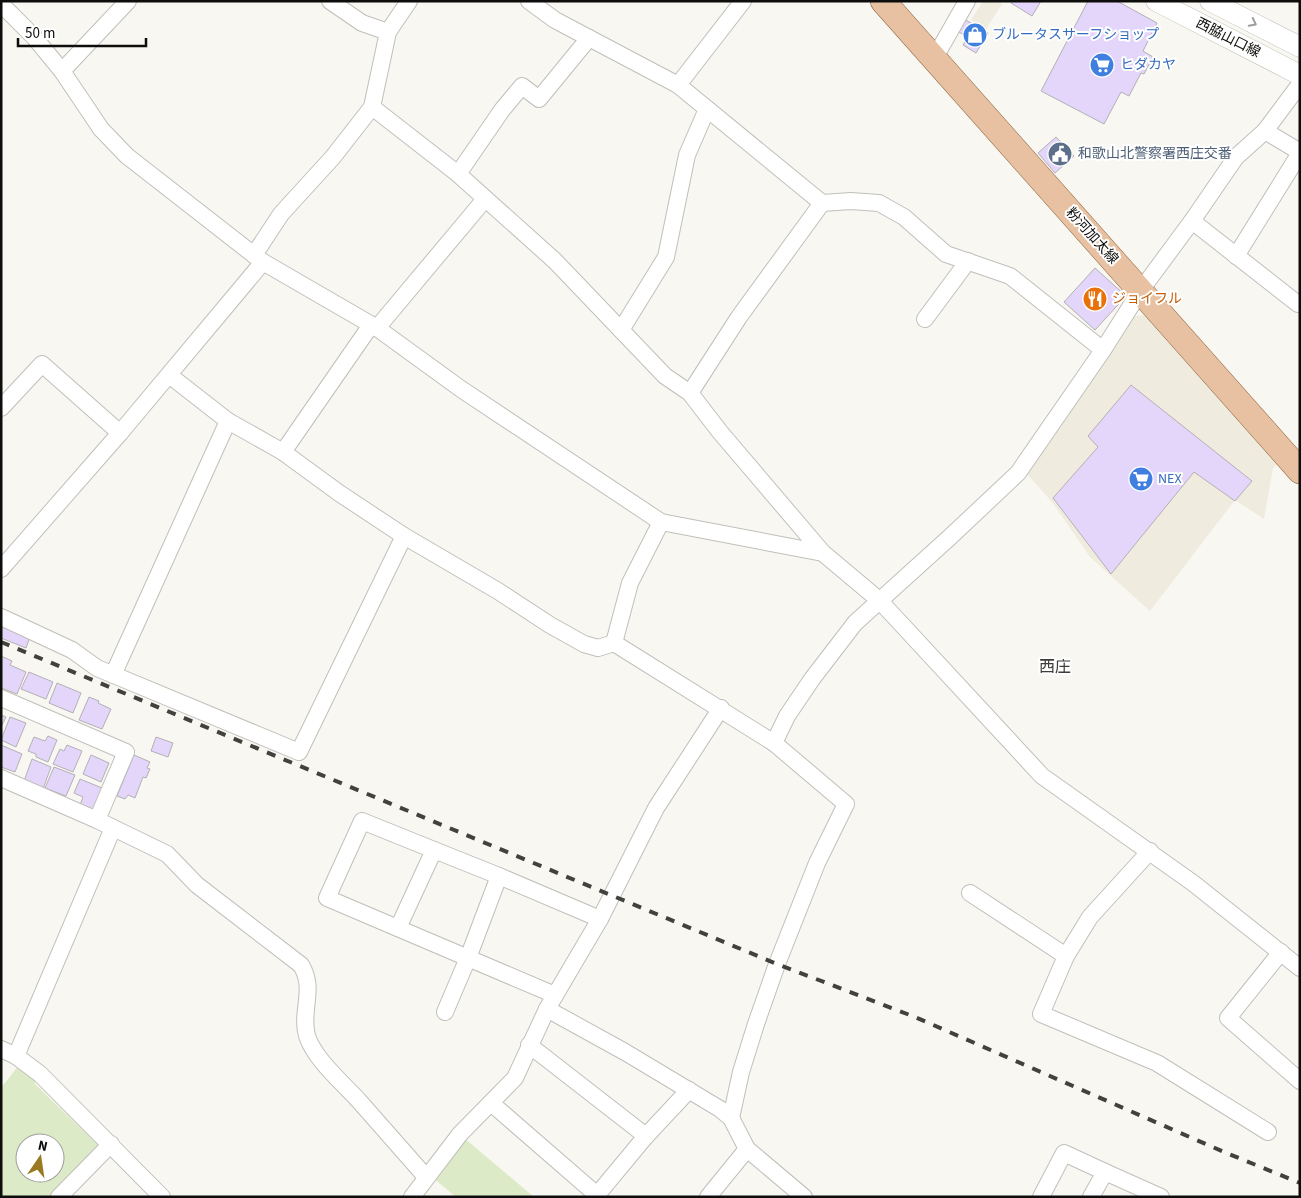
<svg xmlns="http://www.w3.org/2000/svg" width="1301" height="1198" font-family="'Source Sans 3','Noto Sans JP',sans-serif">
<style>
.built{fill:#efecdf}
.green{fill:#ddeac7;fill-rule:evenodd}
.building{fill:#e4d6fa;stroke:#b2b0b5}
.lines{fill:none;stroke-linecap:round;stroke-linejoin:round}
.minor-casing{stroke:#c0bfba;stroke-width:18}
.tertiary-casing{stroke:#c0bfba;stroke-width:21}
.primary-casing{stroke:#906744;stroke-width:26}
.minor{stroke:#fff;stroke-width:16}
.tertiary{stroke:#fff;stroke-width:20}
.primary{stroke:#e7c1a1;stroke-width:25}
.rail{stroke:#41413e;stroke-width:4;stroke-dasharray:9 9;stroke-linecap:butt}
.oneway{stroke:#9e9e9d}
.labels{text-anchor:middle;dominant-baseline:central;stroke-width:4;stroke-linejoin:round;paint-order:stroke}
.shop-label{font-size:14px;fill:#366cbe;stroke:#fff;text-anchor:start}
.street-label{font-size:14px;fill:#0d0d0b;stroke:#fff}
.service-label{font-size:14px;fill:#4e5e75;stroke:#fff;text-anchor:start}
.food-label{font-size:14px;fill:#c56008;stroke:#fff;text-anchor:start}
.quarter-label{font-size:16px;fill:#3e3d39;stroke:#fff}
</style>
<rect width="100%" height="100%" fill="#f8f7f1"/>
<!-- built -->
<g class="built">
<path d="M 983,1 L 998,1 L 1002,4 L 986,29 L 971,20 Z"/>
<path d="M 1144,315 L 1278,464 L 1273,468 L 1264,519 L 1235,500 L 1150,611 L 1090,557 L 1052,502 L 1026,473 L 1130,317 Z"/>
</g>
<!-- green -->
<g class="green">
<path d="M 19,1065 L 35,1077 L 35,1084 L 96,1143 L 98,1146 L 54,1197 L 1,1197 L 1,1088 ZM 25,1143 L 55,1143 L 55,1173 L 25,1173 Z"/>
<path d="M 464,1138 L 534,1197 L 456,1197 L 432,1177 Z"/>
</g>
<!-- building -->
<g class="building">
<path d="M 1012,1 L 1041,1 L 1032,16 L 1011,3 Z"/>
<path d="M 1088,1 L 1117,1 L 1157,23 L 1143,51 L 1153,57 L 1144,74 L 1141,73 L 1129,96 L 1121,92 L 1104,124 L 1041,91 Z"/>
<path d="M 964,19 L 988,33 L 976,53 L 963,45 L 968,37 L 957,31 Z"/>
<path d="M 1056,137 L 1074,156 L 1055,173 L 1038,153 Z"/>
<path d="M 1095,268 L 1126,296 L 1095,330 L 1064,302 Z"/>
<path d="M 1131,385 L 1252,481 L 1235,501 L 1194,472 L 1111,574 L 1053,498 L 1098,447 L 1088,436 Z"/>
<path d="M 1,622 L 31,634 L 26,648 L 1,638 Z"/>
<path d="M 1,656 L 12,661 L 10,665 L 26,672 L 17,694 L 1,688 Z"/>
<path d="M 29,672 L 53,682 L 46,699 L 21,689 Z"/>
<path d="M 57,683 L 81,693 L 73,713 L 49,703 Z"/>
<path d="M 89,697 L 99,701 L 98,703 L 111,709 L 102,729 L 79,720 Z"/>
<path d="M 1,715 L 6,717 L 1,727 Z"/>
<path d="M 10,717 L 26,723 L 16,747 L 1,740 Z"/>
<path d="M 48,736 L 57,740 L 48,762 L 36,757 L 36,754 L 28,751 L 34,737 L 45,741 Z"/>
<path d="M 156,737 L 173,743 L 168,757 L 151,751 Z"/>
<path d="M 1,745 L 22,754 L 15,772 L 1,767 Z"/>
<path d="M 67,745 L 82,751 L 73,772 L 53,764 L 60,749 L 64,751 Z"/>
<path d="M 91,755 L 109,763 L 101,782 L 83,774 Z"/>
<path d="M 134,755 L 150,762 L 147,768 L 150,769 L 146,778 L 143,777 L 135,798 L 128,795 L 125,799 L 117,796 Z"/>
<path d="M 32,759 L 51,767 L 43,789 L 24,781 Z"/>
<path d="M 54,767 L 75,775 L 66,796 L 45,788 Z"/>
<path d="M 80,779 L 102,788 L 93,810 L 80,805 L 83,797 L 74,793 Z"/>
</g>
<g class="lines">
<defs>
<g id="minor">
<path d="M 330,1 L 362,23 L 388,32"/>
<path d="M 529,1 L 555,20 L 678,85 L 822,203 L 851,201 L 879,203 L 904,217 L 946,254 L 1010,276 L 1103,350"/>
<path d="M 1,4 L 34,37 L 62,71 L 101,129 L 127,156 L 263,262 L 377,328 L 461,389 L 661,522"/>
<path d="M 934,59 L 967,1"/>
<path d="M 62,71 L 128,1"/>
<path d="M 678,85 L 743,1"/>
<path d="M 372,107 L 458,174 L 555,261 L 665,376 L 690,393 L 720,432 L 823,553 L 879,600 L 1042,776 L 1193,883 L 1300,968"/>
<path d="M 1265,131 L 1300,84"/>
<path d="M 458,174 L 502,110 L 522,86 L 539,99 L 589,38"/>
<path d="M 1192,221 L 1236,157 L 1265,131 L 1300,152"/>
<path d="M 254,255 L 281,214 L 333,157 L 372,107 L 388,32 L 409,1"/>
<path d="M 1236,256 L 1300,153"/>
<path d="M 925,319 L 968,261"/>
<path d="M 377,328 L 485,199"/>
<path d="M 621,330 L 666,257 L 687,155 L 707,109"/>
<path d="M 169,375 L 228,421 L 283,452 L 339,493 L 404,536 L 498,591 L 550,625 L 584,644 L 598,648 L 614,643 L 774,743 L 846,804 L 817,863 L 777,964 L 756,1024 L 741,1072 L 731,1118"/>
<path d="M 690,393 L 739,317 L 822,203"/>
<path d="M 1,408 L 42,364 L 120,433"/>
<path d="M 283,452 L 371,325"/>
<path d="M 1,569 L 120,433 L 263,262"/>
<path d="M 1,617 L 72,650 L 97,668 L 299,752 L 404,536"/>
<path d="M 614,643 L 630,583 L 661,522 L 823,553"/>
<path d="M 113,675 L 228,421"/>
<path d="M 1,698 L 126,752 L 97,820"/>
<path d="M 774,743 L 787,716 L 812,679 L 855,623 L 950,537 L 1018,473 L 1103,350 L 1141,290 L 1192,221 L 1298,304"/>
<path d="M 1,778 L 97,820 L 167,854 L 197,885 L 301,965 C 316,989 300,1011 307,1036 C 315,1060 343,1083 360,1102 C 382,1127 404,1152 426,1177"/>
<path d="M 434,850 L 362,821 L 327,898 L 555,995"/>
<path d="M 970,893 L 1066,956 L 1041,1014 L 1157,1063 L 1268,1132"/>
<path d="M 398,928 L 434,850 L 499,876"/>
<path d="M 1281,952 L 1228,1018 L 1300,1081"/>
<path d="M 1066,956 L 1090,917 L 1150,851"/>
<path d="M 547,1009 L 625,1052 L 720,1109 L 731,1118 L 747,1149 L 804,1197"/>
<path d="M 445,1012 L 468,958 L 499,876 L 600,919"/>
<path d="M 529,1045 L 646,1136"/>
<path d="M 1,1049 L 16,1056 L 40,1074 L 162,1197"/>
<path d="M 16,1056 L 113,828"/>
<path d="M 491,1103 L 597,1195 L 646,1136 L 689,1090"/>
<path d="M 59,1197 L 111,1144"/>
<path d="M 412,1197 L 460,1134 L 515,1078 L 547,1009 L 600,919 L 656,808 L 721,708"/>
<path d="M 708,1197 L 747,1149"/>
<path d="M 1041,1197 L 1064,1153 L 1105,1172"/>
<path d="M 1091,1197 L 1105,1172 L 1161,1197"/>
</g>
<g id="tertiary">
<path d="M 1156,1 L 1300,75"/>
<path d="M 1210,1 L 1300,47"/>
</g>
<path id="primary" d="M 883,1 L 1300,471"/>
</defs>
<!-- minor casing -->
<use href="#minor" class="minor-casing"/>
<!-- tertiary casing -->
<use href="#tertiary" class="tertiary-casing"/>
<!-- primary casing -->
<use href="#primary" class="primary-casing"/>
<!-- minor -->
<use href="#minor" class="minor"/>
<!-- tertiary -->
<use href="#tertiary" class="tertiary"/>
<!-- primary -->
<use href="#primary" class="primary"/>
<!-- rail -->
<path class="rail" d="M 1,642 L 777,964 L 915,1017 L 1224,1152 L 1300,1183"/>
</g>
<!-- one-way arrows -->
<defs><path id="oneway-chevron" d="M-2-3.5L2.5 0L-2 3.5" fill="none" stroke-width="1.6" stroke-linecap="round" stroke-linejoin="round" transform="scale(1.25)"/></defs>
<use class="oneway" href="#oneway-chevron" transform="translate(1253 23) rotate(27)"/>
<!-- icons -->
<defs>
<symbol id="shop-disc" viewBox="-11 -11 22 22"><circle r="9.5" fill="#3f7fe0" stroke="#fff"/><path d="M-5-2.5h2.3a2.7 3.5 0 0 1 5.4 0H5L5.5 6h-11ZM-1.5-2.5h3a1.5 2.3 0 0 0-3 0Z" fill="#fff"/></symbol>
<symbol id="supermarket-disc" viewBox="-11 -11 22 22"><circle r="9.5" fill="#3f7fe0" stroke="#fff"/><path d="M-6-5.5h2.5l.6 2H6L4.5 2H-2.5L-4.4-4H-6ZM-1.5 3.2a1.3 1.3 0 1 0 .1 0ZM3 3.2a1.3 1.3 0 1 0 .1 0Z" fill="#fff"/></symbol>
<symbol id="civic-disc" viewBox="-11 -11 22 22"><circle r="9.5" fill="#5c6f8a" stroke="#fff"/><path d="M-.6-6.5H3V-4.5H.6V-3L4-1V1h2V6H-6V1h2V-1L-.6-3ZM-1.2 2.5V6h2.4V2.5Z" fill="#fff"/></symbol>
<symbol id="restaurant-disc" viewBox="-11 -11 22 22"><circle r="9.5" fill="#e8710a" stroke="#fff"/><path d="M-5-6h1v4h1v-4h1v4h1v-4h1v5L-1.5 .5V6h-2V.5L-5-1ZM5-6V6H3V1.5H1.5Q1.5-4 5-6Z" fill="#fff"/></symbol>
</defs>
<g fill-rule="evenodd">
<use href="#shop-disc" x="961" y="21" width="28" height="28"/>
<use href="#supermarket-disc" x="1088" y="51" width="28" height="28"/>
<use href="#civic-disc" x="1046" y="140" width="28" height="28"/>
<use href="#restaurant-disc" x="1081" y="285" width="28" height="28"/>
<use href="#supermarket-disc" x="1127" y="465" width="28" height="28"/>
</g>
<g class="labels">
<!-- shop labels -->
<g class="shop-label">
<text x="992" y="35">ブルータスサーフショップ</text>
<text x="1120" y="65">ヒダカヤ</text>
<text x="1158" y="479">NEX</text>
</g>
<!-- street labels -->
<g class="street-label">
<text transform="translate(1228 38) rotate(27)">西脇山口線</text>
<text transform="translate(1092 236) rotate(48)">粉河加太線</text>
</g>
<!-- service labels -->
<g class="service-label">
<text x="1078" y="154">和歌山北警察署西庄交番</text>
</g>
<!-- food labels -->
<g class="food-label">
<text x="1112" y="299">ジョイフル</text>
</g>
<!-- quarter labels -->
<g class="quarter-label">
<text x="1055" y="667">西庄</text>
</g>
</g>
<!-- border -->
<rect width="1301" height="1198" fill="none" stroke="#0d0d0b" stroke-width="5"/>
<!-- north arrow -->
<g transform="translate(40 1158) rotate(13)"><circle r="24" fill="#ffffff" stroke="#9e9e9d"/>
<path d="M0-4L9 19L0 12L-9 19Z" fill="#997922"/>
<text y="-8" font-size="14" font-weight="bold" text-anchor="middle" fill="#0d0d0b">N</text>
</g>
<!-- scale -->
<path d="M18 38v8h128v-8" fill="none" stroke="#0d0d0b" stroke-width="2.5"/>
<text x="25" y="38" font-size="15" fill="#0d0d0b" stroke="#ffffff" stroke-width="4" paint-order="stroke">50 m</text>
</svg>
